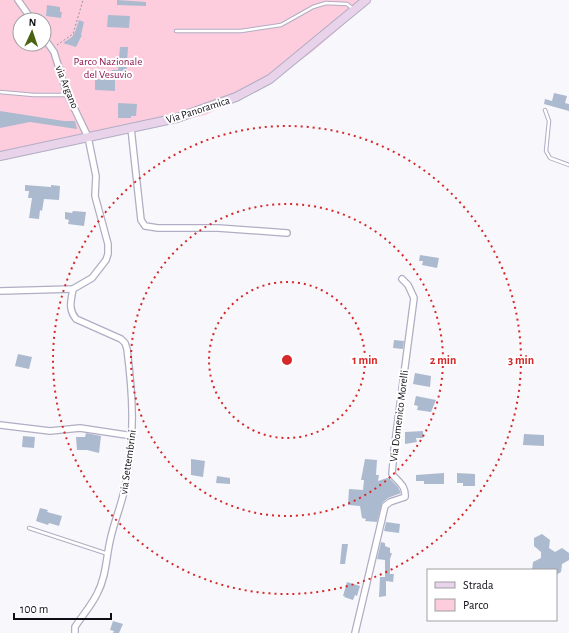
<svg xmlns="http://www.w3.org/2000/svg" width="569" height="633" font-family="'Alegreya Sans',sans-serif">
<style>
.green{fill:#fdcddd;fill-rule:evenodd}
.building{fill:#acbacf}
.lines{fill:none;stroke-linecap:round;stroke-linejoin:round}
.lane-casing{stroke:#b0adc4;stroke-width:4.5}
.street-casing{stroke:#b0adc4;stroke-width:8}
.secondary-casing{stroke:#b0adc4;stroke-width:10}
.path{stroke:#95949b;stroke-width:1;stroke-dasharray:2 2;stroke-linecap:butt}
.lane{stroke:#fff;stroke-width:2.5}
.street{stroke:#fff;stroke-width:5.5}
.secondary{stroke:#e8d3ea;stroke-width:8}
.ring{fill:none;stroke:#d62828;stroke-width:2;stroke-dasharray:2 4}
.labels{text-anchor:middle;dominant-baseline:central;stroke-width:4;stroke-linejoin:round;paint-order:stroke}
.park-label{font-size:11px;fill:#8b1850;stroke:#fff}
.street-label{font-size:11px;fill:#0f0e16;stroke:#fff}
.centre{fill:#d62828;stroke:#fff;stroke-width:2}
.ring-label{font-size:12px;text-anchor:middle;font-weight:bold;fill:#d62828;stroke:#fff;stroke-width:4;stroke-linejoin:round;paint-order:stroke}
</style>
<rect width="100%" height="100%" fill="#f8f7fc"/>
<!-- green -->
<path class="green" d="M 0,0 L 372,0 L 312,52 L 258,91 L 205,115 L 0,160 ZM 20,20 L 44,20 L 44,44 L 20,44 Z"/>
<!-- building -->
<g class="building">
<path d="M 117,0 L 146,2 L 146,6 L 117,5 Z"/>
<path d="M 47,5 L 60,7 L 60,12 L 62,12 L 61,18 L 46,16 Z"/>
<path d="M 108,15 L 130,16 L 129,28 L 107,27 Z"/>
<path d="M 79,20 L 84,22 L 81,35 L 82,35 L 76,47 L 63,43 L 72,37 L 75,32 Z"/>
<path d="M 120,47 L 128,47 L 126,77 L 112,76 L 112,70 L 118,70 Z"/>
<path d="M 95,79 L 115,80 L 115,91 L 95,90 Z"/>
<path d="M 554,93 L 567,96 L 565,103 L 569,104 L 569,111 L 544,104 L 545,99 L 552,101 Z"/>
<path d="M 118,103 L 137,104 L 136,116 L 131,116 L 131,118 L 118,118 Z"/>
<path d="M 0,111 L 64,121 L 75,121 L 77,129 L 30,122 L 0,128 Z"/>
<path d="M 25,185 L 51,187 L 51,185 L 60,186 L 59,200 L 44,199 L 42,211 L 40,210 L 39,219 L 29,218 L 32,198 L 28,198 L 29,191 L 25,191 Z"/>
<path d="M 73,211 L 86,212 L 84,226 L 68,224 L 69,220 L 65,219 L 65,212 L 72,213 Z"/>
<path d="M 420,255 L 439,258 L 437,268 L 422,265 L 423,261 L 419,261 Z"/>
<path d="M 394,340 L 404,341 L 403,349 L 393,348 Z"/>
<path d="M 18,354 L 32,357 L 29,369 L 15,366 Z"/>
<path d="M 415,373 L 431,376 L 430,387 L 413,384 Z"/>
<path d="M 416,396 L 436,400 L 431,412 L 417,410 L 418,406 L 414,405 Z"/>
<path d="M 423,431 L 423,438 L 416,438 L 417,442 L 405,444 L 405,432 Z"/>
<path d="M 86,433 L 101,436 L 99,453 L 87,450 L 77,450 L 76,437 L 85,437 Z"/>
<path d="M 524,434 L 544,435 L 544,446 L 523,445 Z"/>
<path d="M 23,436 L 35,437 L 34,448 L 22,447 Z"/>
<path d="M 191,459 L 205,461 L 203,477 L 191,475 Z"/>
<path d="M 365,459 L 377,460 L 376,475 L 379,475 L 378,481 L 387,478 L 390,479 L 398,487 L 401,493 L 388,498 L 382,503 L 377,522 L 365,521 L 366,519 L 362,518 L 360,506 L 348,505 L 349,489 L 363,490 L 364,480 L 361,480 Z"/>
<path d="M 444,473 L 444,484 L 424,484 L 424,481 L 416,481 L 416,475 Z"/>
<path d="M 457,473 L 475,474 L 475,486 L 463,486 L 463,483 L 457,483 Z"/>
<path d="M 217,476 L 230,478 L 230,484 L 216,483 Z"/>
<path d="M 40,508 L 48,510 L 47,512 L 62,516 L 59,526 L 49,523 L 48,525 L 36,521 Z"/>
<path d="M 386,522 L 400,524 L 399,533 L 384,531 Z"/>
<path d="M 542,534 L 550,540 L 549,548 L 555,552 L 562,548 L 569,553 L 569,560 L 562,564 L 561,572 L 556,575 L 556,570 L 532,570 L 533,562 L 541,558 L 541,552 L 534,546 L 534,538 Z"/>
<path d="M 381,542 L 385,543 L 385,546 L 390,548 L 390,553 L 392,553 L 390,559 L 390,574 L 394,574 L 393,582 L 386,581 L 386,596 L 379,597 L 380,577 L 385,577 L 385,560 L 377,559 Z"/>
<path d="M 342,544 L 348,544 L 345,564 L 340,564 Z"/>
<path d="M 347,582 L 360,586 L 357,596 L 355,595 L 353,600 L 344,597 L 345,596 L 343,596 Z"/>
<path d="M 113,621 L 123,624 L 119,633 L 113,633 L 114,631 L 110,630 Z"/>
</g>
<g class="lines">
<defs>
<g id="lane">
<path d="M 176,31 L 241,31 L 281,25 L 313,7 L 326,3 L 347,4 L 352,8"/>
<path d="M 0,92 L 34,95 L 68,95"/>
<path d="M 545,110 L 549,121 L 546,151 L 550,158 L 569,165"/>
<path d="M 29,528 L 108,554"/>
</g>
<g id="street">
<path d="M 18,0 L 32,20"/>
<path d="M 131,128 L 141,220 L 145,226 L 158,228 L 218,228 L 287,233"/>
<path d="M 73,289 C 71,301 68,309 76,319 L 121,339 L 125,343 L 127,349 C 133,396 135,435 126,482 C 123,502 114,521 110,541 C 106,559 106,577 97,594 C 91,606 82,616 75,627 L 75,633"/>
<path d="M 0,291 L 73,289 L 92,278 L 106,260 L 108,254 L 108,244 L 95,196 L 96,176 L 88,137 L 66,91 L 54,52 L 44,38"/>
<path d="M 0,425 L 50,431 L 80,428 L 133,436"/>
<path d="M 355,633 L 385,506 L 390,502 L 405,497 C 406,485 398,482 392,474 L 394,450 L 414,298 L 408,285 L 402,279"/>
</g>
<path id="secondary" d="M 0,156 L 177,118 L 236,97 L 270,79 L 366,0"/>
</defs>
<!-- lane casing -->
<use href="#lane" class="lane-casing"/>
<!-- street casing -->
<use href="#street" class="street-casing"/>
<!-- secondary casing -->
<use href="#secondary" class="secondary-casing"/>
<!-- path -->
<path class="path" d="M 57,45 L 73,34 L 83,0"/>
<!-- lane -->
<use href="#lane" class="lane"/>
<!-- street -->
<use href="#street" class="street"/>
<!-- secondary -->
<use href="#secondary" class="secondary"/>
</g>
<!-- distance rings -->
<g class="ring">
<circle cx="287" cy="360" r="78"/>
<circle cx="287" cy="360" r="156"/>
<circle cx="287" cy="360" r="234"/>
</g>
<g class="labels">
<!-- park labels -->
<g class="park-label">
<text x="108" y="61">Parco Nazionale<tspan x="108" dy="13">del Vesuvio</tspan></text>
</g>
<!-- street labels -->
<g class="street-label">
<text transform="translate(67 87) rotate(68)">via Argano</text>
<text transform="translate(198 110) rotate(-18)">Via Panoramica</text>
<text transform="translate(399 416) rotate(-83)">Via Domenico Morelli</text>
<text transform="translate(128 462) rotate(-82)">via Settembrini</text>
</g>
</g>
<circle cx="287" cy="360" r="6" class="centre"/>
<g class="ring-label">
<text x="365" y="364">1 min</text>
<text x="443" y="364">2 min</text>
<text x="521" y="364">3 min</text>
</g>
<!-- legend -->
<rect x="427" y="569" width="130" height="52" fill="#ffffff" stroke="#9f9fa2"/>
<rect x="435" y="582" width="20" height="6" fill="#e8d3ea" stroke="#9f9fa2"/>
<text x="463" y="589" font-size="12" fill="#0f0e16">Strada</text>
<rect x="435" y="599" width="20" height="12" fill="#fdcddd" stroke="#9f9fa2"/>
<text x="463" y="609" font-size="12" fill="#0f0e16">Parco</text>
<!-- north arrow -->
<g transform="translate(32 32) rotate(3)"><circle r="19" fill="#ffffff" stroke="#9f9fa2"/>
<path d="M0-3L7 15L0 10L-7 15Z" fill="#496313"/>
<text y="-6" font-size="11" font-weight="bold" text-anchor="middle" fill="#0f0e16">N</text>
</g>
<!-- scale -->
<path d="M14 613v6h97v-6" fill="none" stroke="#0f0e16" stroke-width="2"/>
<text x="20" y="613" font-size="12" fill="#0f0e16" stroke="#ffffff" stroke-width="3" paint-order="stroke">100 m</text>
</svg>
